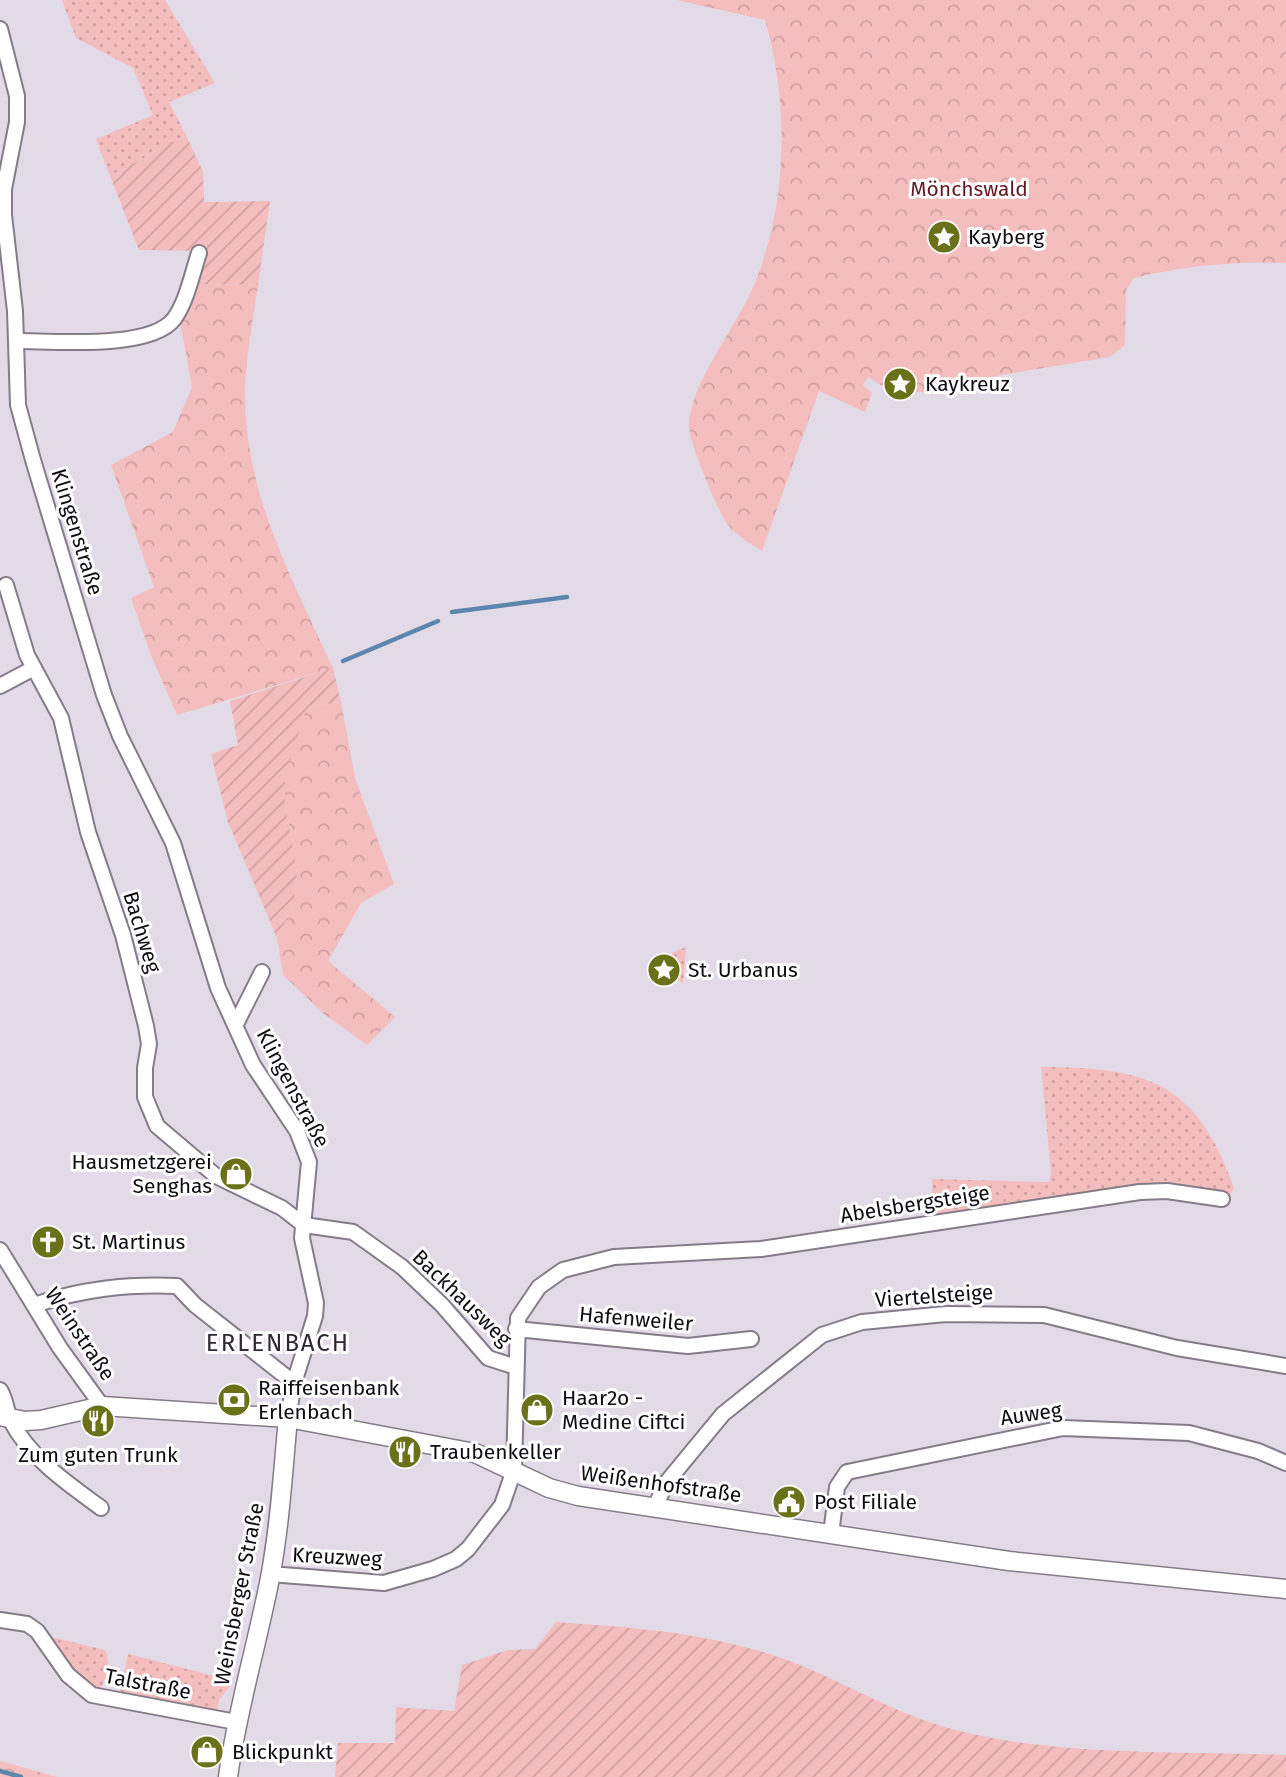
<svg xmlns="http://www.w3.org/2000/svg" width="1286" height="1777" font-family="'Fira Sans',sans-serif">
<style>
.grass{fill:url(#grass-dots)}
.forest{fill:url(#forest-crowns)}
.garden{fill:url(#garden-furrows)}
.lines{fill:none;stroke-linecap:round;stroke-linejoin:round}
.stream{stroke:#5c86ae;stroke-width:4.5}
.minor-casing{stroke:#847c88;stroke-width:18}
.tertiary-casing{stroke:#847c88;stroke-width:21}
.minor{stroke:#fff;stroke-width:14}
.tertiary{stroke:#fff;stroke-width:18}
.labels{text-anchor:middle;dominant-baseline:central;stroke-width:6;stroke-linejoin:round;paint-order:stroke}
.park-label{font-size:21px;fill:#641822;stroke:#fff}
.poi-label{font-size:21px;fill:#0e0c10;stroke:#fff;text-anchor:start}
.street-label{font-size:21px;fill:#0e0c10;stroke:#fff}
.quarter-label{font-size:24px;letter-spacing:2px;fill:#2f2832;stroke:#fff}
</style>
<defs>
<pattern id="grass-dots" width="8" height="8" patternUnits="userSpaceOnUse" patternTransform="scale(1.75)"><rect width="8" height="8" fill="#f4bdbe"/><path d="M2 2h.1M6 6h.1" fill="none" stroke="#d0a1a2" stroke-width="1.8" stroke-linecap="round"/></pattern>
<pattern id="forest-crowns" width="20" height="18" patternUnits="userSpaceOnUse" patternTransform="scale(1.75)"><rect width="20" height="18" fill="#f4bdbe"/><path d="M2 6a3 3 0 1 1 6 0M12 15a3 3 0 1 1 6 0" fill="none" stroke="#d0a1a2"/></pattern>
<pattern id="garden-furrows" width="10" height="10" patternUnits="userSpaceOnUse" patternTransform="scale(1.75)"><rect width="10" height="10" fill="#f4bdbe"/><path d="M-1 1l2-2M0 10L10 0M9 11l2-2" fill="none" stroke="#d0a1a2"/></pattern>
</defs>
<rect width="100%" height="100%" fill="#e3dae8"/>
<!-- grass -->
<g class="grass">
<path d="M 62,0 L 165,0 L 215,83 L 169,102 L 186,135 L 110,176 L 96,139 L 153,115 L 133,68 L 76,38 Z"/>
<path d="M 686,947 L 683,983 L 657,967 L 658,959 Z"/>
<path d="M 1041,1067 C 1147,1067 1197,1082 1234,1188 L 1230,1195 L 1168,1186 L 932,1216 L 932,1179 L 1049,1182 L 1051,1172 Z"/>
<path d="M 51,1637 L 105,1650 C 111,1661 106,1682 98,1691 L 70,1671 Z"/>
<path d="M 128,1654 L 231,1680 L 232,1684 L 220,1698 L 216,1712 L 119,1693 Z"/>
</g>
<!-- forest -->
<g class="forest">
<path d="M 677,0 L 1286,0 L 1286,263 C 1234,261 1185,266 1134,278 L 1126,290 L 1125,345 L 1110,357 L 1001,375 L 931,392 L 892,392 L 868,377 L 863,385 L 872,393 L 865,412 L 819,391 L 762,551 C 751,543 735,535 728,525 C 718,512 689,442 689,426 C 688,389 735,327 751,292 C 788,209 790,106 765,20 Z"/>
<path d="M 193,284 L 258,285 C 253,320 246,355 245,391 C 244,492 292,579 333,668 L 177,715 L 152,658 L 131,598 L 154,587 L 111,465 L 173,432 L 192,387 L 181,326 Z"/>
<path d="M 341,702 L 355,778 L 394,884 L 361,903 L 328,961 L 395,1017 L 367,1045 L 324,1014 L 283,975 L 277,938 L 294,903 L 297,873 L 285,802 L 285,776 L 294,741 L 306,710 L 310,706 Z"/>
<path d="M 0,1761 L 57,1777 L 0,1777 Z"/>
</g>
<!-- garden -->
<g class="garden">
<path d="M 186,135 L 203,172 L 204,202 L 270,201 L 258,285 L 193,284 L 202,251 L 139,250 L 110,176 Z"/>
<path d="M 333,668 L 341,702 L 310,706 L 306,710 L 285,776 L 285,802 L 297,873 L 294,903 L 277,938 L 228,822 L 211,754 L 238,745 L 230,701 Z"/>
<path d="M 556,1622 C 626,1627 698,1632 766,1653 C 823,1670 875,1704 932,1723 C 1033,1757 1178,1751 1286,1755 L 1286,1777 L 335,1777 L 338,1743 L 395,1743 L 396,1707 L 454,1711 L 462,1665 L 508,1650 L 535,1649 Z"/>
</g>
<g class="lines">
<!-- stream -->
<g class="stream">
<path d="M 452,612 L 567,597"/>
<path d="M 343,661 L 438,621"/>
<path d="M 0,1771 L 21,1777"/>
</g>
<defs>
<g id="minor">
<path d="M 0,29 L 17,96 L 17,122 L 4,189 L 4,215 L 15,311 L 18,405 L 33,460 L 104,695 L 120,736 L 173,843 L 218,988 L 253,1065 L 297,1131 L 309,1162 L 302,1238 L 316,1303 L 315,1316 L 294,1383 L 288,1418"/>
<path d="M 17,341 C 54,341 150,350 174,319 C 187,301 192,274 199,253"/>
<path d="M 6,585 L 27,655 L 61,718 L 88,832 L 123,935 L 146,1026 L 149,1044 L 145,1068 L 145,1097 L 157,1126 L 216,1176 L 282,1208 L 304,1225 L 353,1232 L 402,1267 L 442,1305 L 488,1358 L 516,1367"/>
<path d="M 0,686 L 34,668"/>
<path d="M 236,1024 L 262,972"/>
<path d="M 0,1250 L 60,1348 L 102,1406"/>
<path d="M 34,1305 C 82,1289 126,1284 177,1286 L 195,1305 L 294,1383"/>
<path d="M 516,1329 L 688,1346 L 751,1339"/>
<path d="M 0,1390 C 6,1399 6,1411 11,1421 C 31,1459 67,1483 101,1508"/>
<path d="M 656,1505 L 666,1483 L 723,1414 L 822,1335 L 862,1322 L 946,1314 L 1044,1315 L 1177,1348 L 1286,1366"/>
<path d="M 831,1534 L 837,1487 L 847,1472 L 1063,1428 L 1189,1433 L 1258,1451 L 1286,1463"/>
<path d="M 270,1574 L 384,1583 L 433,1569 L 456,1559 L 468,1549 L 502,1505 L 514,1470 L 518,1318 L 539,1287 L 563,1270 L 614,1257 L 761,1249 L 1140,1192 L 1167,1191 L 1222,1199"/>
<path d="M 0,1620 L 27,1624 L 37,1631 L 68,1675 L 92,1695 L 236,1722"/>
</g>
<g id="tertiary">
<path d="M 0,1416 L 25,1421 L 41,1420 L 102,1406 L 288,1418 L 475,1453 L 549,1488 L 578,1496 L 1009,1561 L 1286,1589"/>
<path d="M 228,1777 C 237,1710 257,1645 270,1578 C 280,1525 283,1471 288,1418"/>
</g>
</defs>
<!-- minor casing -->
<use href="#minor" class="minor-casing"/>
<!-- tertiary casing -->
<use href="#tertiary" class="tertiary-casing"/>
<!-- minor -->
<use href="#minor" class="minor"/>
<!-- tertiary -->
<use href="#tertiary" class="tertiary"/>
</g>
<!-- icons -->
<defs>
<symbol id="sight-disc" viewBox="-11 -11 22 22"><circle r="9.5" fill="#6a7119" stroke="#fff"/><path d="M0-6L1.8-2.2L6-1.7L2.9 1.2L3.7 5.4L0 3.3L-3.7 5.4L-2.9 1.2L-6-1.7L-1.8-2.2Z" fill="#fff"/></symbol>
<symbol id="shop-disc" viewBox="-11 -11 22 22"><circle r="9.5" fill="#6a7119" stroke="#fff"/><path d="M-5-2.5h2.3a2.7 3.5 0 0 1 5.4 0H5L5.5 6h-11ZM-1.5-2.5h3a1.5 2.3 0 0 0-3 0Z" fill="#fff"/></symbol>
<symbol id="church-disc" viewBox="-11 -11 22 22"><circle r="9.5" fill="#6a7119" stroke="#fff"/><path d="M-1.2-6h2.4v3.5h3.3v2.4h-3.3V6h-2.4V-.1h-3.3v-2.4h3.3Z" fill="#fff"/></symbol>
<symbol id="bank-disc" viewBox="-11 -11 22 22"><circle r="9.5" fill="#6a7119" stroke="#fff"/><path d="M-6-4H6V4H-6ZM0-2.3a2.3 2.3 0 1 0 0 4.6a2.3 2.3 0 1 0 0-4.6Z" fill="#fff"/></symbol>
<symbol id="restaurant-disc" viewBox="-11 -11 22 22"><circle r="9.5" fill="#6a7119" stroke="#fff"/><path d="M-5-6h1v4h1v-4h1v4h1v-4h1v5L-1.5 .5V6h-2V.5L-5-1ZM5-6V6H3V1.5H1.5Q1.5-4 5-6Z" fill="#fff"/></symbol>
<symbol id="civic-disc" viewBox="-11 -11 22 22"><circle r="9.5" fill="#6a7119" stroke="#fff"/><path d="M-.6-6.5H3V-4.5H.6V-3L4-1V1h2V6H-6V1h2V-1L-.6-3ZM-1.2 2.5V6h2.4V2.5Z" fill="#fff"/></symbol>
</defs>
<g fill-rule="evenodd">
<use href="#sight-disc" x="925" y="218" width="38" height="38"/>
<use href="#sight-disc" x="881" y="365" width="38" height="38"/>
<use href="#sight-disc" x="645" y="951" width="38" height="38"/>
<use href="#shop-disc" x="217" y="1155" width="38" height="38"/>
<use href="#church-disc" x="29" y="1223" width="38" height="38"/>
<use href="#bank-disc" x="215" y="1381" width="38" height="38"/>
<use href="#shop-disc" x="518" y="1391" width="38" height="38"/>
<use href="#restaurant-disc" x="79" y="1402" width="38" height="38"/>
<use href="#restaurant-disc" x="386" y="1433" width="38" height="38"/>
<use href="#civic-disc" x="770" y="1483" width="38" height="38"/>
<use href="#shop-disc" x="188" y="1733" width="38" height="38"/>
</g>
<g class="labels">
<!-- park labels -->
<g class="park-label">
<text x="969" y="189">Mönchswald</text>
</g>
<!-- poi labels -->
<g class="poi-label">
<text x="968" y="237">Kayberg</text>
<text x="925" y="384">Kaykreuz</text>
<text x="688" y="970">St. Urbanus</text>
<text x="212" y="1162" text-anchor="end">Hausmetzgerei<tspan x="212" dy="24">Senghas</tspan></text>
<text x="72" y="1242">St. Martinus</text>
<text x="258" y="1388">Raiffeisenbank<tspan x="258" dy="24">Erlenbach</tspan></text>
<text x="562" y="1398">Haar2o -<tspan x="562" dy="24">Medine Ciftci</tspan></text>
<text x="430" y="1452">Traubenkeller</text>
<text x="98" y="1455" text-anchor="middle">Zum guten Trunk</text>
<text x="814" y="1502">Post Filiale</text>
<text x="232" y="1752">Blickpunkt</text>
</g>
<!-- street labels -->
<g class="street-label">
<text transform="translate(77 532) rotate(73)">Klingenstraße</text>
<text transform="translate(142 932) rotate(73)">Bachweg</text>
<text transform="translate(293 1088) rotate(62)">Klingenstraße</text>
<text transform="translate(915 1204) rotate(-9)">Abelsbergsteige</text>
<text transform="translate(934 1296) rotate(-4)">Viertelsteige</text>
<text transform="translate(462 1298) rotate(44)">Backhausweg</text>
<text transform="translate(636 1319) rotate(5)">Hafenweiler</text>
<text transform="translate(80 1334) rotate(56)">Weinstraße</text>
<text transform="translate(1031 1414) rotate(-8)">Auweg</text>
<text transform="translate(661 1484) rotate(8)">Weißenhofstraße</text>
<text transform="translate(337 1557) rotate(3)">Kreuzweg</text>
<text transform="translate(239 1594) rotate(-79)">Weinsberger Straße</text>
<text transform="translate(148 1684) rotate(11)">Talstraße</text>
</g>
<!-- quarter labels -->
<g class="quarter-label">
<text x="278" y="1343">ERLENBACH</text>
</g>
</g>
</svg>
